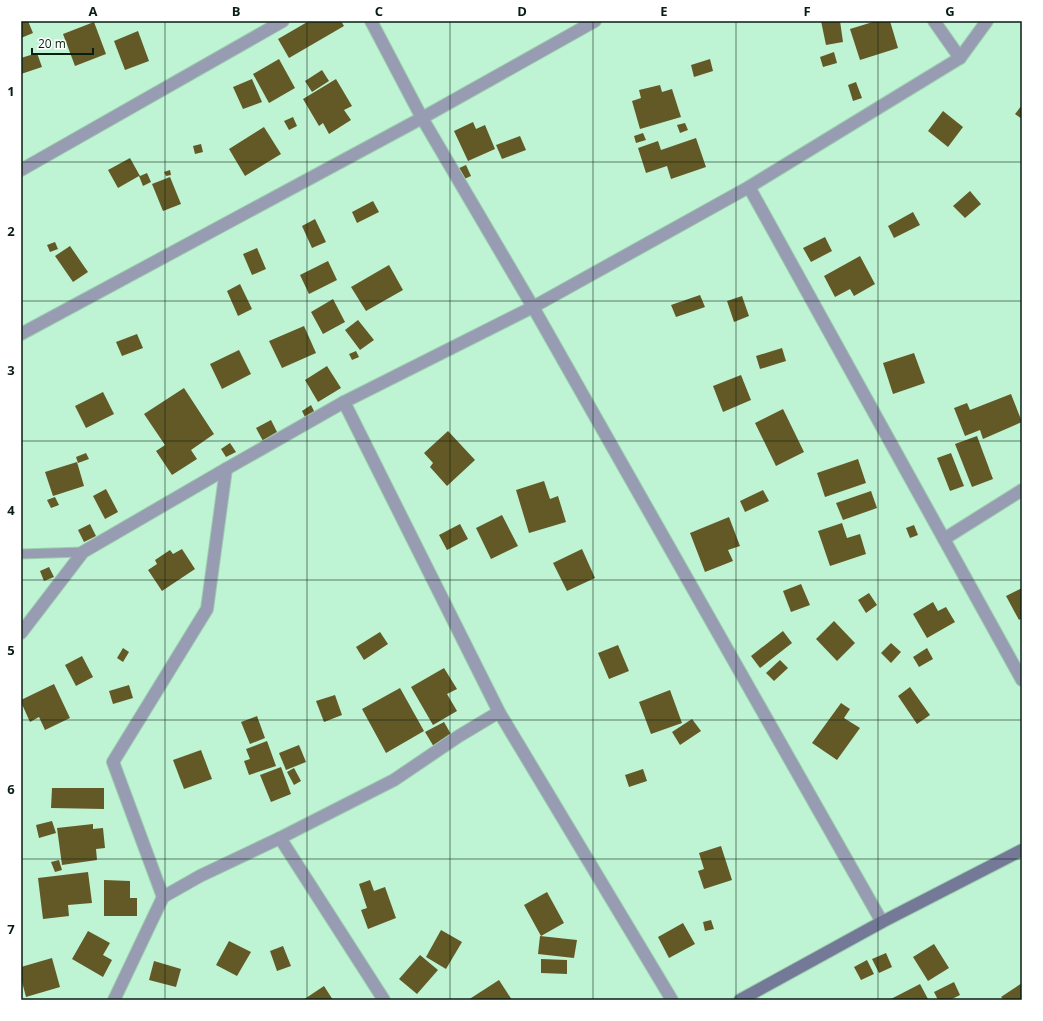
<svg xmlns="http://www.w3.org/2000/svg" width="1043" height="1021" font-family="'Open Sans',sans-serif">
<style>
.building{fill:#635926}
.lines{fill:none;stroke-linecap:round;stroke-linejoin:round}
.lane-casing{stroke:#9dcdb0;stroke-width:11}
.street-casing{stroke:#9dcdb0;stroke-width:14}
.secondary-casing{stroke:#9dcdb0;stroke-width:14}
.lane{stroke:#989cb2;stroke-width:9}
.street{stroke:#989cb2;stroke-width:12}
.secondary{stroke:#747998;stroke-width:12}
.grid{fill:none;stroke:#091e13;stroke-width:1;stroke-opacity:0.55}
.neatline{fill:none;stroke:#091e13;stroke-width:1.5}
.grid-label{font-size:13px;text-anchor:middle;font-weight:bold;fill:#091e13}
</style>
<rect width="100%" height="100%" fill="#bef4d3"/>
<!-- building -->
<g class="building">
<path d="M 21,21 L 28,21 L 33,33 L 21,38 Z"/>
<path d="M 309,21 L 341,21 L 344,26 L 289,58 L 278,39 Z"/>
<path d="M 821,21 L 840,21 L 843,42 L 826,45 Z"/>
<path d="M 876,21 L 890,21 L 898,48 L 860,60 L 850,29 Z"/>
<path d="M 94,22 L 106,54 L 75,66 L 63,34 Z"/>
<path d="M 138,31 L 149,61 L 125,70 L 114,41 Z"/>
<path d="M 834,52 L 837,63 L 823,67 L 820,57 Z"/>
<path d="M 37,53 L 42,67 L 21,74 L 21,58 Z"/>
<path d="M 279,59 L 295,88 L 269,103 L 253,74 Z"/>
<path d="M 710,59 L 713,71 L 694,77 L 691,65 Z"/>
<path d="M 322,70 L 329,81 L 312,92 L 305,81 Z"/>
<path d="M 252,79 L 262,102 L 243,109 L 233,87 Z"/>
<path d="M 336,79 L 352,106 L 344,110 L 351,120 L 329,134 L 323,123 L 319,126 L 303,99 Z"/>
<path d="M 856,82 L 862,98 L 853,101 L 848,85 Z"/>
<path d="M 660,85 L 662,92 L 672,89 L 681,117 L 640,129 L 632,101 L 641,98 L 639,90 Z"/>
<path d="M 1022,105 L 1022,119 L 1015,114 Z"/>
<path d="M 943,111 L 963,127 L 948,147 L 928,131 Z"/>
<path d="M 293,117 L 297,126 L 289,130 L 284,121 Z"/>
<path d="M 473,122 L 476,129 L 485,125 L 495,149 L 468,161 L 454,131 Z"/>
<path d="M 685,123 L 688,130 L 680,133 L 677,125 Z"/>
<path d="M 264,127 L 281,154 L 245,176 L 229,149 Z"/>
<path d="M 643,133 L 646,140 L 636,143 L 634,136 Z"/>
<path d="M 520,136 L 526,150 L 502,159 L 496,145 Z"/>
<path d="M 696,138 L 706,167 L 671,179 L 667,166 L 646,173 L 638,148 L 658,141 L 661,150 Z"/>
<path d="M 201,144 L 203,152 L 195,154 L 193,146 Z"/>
<path d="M 130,158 L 140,176 L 147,173 L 151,182 L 143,186 L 139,176 L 118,188 L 108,170 Z"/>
<path d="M 466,165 L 471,176 L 462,180 L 457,169 Z"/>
<path d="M 170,170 L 171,175 L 166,176 L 164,172 Z"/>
<path d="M 170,177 L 181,204 L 163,211 L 152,184 Z"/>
<path d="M 970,191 L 981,204 L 965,218 L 953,206 Z"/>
<path d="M 373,201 L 379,212 L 357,223 L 352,212 Z"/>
<path d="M 913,212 L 920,225 L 894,238 L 888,226 Z"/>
<path d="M 315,219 L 326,242 L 312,248 L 302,226 Z"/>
<path d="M 825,237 L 832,251 L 811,262 L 803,248 Z"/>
<path d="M 55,242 L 58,249 L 50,252 L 47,245 Z"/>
<path d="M 70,246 L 88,272 L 73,282 L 55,256 Z"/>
<path d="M 257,248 L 266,269 L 252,275 L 243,254 Z"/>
<path d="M 860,256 L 875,284 L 854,296 L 850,289 L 835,297 L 824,276 Z"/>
<path d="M 328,261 L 337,280 L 309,294 L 300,275 Z"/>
<path d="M 389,265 L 403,290 L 366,311 L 351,287 Z"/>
<path d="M 240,284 L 252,309 L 238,316 L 227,291 Z"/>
<path d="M 700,295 L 705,307 L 676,317 L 671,305 Z"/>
<path d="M 742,296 L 749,316 L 734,322 L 727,301 Z"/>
<path d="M 333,299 L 345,322 L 323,334 L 311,312 Z"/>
<path d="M 358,320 L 374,340 L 360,350 L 345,330 Z"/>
<path d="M 304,326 L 316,353 L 282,368 L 269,341 Z"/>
<path d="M 137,334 L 143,348 L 122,356 L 116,342 Z"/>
<path d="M 782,348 L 786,361 L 760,369 L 756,356 Z"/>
<path d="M 239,350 L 251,374 L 222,389 L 210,364 Z"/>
<path d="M 356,351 L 359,357 L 352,360 L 349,354 Z"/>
<path d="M 914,353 L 925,383 L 893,394 L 883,363 Z"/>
<path d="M 327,366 L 341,388 L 318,402 L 305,380 Z"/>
<path d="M 741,375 L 751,400 L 723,412 L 713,386 Z"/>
<path d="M 184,388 L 214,434 L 191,450 L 197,459 L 172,475 L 156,451 L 165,445 L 144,414 Z"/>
<path d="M 103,392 L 114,414 L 86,428 L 75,406 Z"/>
<path d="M 1011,394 L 1022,422 L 983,439 L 980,430 L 965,436 L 954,408 L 967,403 L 970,410 Z"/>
<path d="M 311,405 L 315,413 L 306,419 L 302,411 Z"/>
<path d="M 783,409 L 804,452 L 776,466 L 755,423 Z"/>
<path d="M 271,420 L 277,432 L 263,441 L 256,428 Z"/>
<path d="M 448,431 L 475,460 L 447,486 L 430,467 L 433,463 L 424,453 Z"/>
<path d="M 977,436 L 993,479 L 972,487 L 955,444 Z"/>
<path d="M 230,443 L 236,452 L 226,457 L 221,449 Z"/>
<path d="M 86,453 L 89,459 L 78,463 L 76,457 Z"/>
<path d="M 951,453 L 964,486 L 950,491 L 937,458 Z"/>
<path d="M 858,459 L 866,483 L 825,497 L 817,473 Z"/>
<path d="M 77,462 L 84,486 L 53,496 L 45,472 Z"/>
<path d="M 544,481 L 550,499 L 558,496 L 566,522 L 529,533 L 516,490 Z"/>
<path d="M 106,489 L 118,512 L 105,519 L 93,496 Z"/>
<path d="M 763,490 L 769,501 L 745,512 L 740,501 Z"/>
<path d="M 871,491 L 877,508 L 843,520 L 836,503 Z"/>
<path d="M 55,497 L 59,505 L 51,508 L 47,500 Z"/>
<path d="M 502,515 L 518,546 L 491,559 L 476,528 Z"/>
<path d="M 729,517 L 740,546 L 728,550 L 733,561 L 705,572 L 690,533 Z"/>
<path d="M 842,523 L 847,538 L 860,534 L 866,554 L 830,566 L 818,531 Z"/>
<path d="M 90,524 L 96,536 L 84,542 L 78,530 Z"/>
<path d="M 460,524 L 468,539 L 447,550 L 439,535 Z"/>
<path d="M 914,525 L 918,535 L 910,538 L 906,528 Z"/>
<path d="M 182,549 L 195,569 L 162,591 L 148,570 L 157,564 L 155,560 L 170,550 L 173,554 Z"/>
<path d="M 582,549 L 595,578 L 567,591 L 553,563 Z"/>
<path d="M 49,567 L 54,577 L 44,581 L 40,571 Z"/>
<path d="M 801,584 L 810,605 L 791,612 L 783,591 Z"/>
<path d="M 1022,588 L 1022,618 L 1019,620 L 1006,596 Z"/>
<path d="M 869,593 L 877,605 L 866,613 L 858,600 Z"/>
<path d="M 933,602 L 938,611 L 946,607 L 955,622 L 927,638 L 913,614 Z"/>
<path d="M 834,621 L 855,643 L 837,661 L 816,639 Z"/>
<path d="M 783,631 L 792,643 L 760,668 L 751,656 Z"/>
<path d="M 380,632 L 388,644 L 364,660 L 356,647 Z"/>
<path d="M 891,643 L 901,652 L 891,663 L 881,653 Z"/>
<path d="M 618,645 L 629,671 L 609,679 L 598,653 Z"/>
<path d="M 123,648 L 129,652 L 123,662 L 117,658 Z"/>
<path d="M 927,648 L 933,659 L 919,667 L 913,657 Z"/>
<path d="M 82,656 L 93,677 L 76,686 L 65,665 Z"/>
<path d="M 780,660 L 788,668 L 774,681 L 766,673 Z"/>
<path d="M 444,668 L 457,689 L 447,694 L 457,711 L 433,725 L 411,687 Z"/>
<path d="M 54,684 L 70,718 L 45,730 L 39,717 L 30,722 L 21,702 L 21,700 Z"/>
<path d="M 129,685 L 133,698 L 113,704 L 109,691 Z"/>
<path d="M 910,687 L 930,715 L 917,724 L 898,696 Z"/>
<path d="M 400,688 L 424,731 L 386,753 L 362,709 Z"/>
<path d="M 670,690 L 682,723 L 651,734 L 639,702 Z"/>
<path d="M 335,695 L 342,715 L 324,722 L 316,701 Z"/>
<path d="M 841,703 L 850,709 L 844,718 L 860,728 L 837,760 L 812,743 Z"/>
<path d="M 257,716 L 265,738 L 250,744 L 241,722 Z"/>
<path d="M 692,719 L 701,731 L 680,745 L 672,732 Z"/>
<path d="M 444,722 L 452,736 L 434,747 L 425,732 Z"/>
<path d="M 267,741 L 276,766 L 249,775 L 244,761 L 250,759 L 246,749 Z"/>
<path d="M 299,745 L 306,762 L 286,770 L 279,753 Z"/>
<path d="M 201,750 L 212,779 L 184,789 L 173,760 Z"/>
<path d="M 281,767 L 291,794 L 271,802 L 260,775 Z"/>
<path d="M 294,768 L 301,781 L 294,785 L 287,772 Z"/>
<path d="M 643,769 L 647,781 L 629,787 L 625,775 Z"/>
<path d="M 52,788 L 104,788 L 104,809 L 51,808 Z"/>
<path d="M 52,821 L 56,833 L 39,838 L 36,825 Z"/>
<path d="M 93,824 L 93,829 L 103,828 L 105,848 L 96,849 L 97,860 L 62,865 L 57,828 Z"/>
<path d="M 721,846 L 732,880 L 704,889 L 698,871 L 704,869 L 699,853 Z"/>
<path d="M 59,860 L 62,870 L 55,872 L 51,862 Z"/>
<path d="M 88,872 L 92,903 L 68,905 L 69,916 L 43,919 L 38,878 Z"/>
<path d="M 104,880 L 130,881 L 130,898 L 137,898 L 137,916 L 104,916 Z"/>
<path d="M 370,880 L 374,891 L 385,887 L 396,918 L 368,929 L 361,910 L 367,908 L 359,884 Z"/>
<path d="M 547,892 L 564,923 L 541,936 L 524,905 Z"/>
<path d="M 711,920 L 714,929 L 705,931 L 703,922 Z"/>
<path d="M 683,923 L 695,944 L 669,958 L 658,937 Z"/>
<path d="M 441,930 L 462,942 L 446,969 L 426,957 Z"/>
<path d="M 88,931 L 110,943 L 103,955 L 112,960 L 103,977 L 72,959 Z"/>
<path d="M 540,936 L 577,940 L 574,958 L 538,954 Z"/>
<path d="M 229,941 L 251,952 L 237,976 L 216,965 Z"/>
<path d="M 934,944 L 949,968 L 928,981 L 913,957 Z"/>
<path d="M 283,946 L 291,966 L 277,971 L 270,951 Z"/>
<path d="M 886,953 L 892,967 L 879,973 L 872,959 Z"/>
<path d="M 420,955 L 438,970 L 417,994 L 399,979 Z"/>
<path d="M 52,958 L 60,987 L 26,997 L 21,978 L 21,967 Z"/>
<path d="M 541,959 L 567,960 L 567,974 L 541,973 Z"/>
<path d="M 867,960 L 874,974 L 861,980 L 854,967 Z"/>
<path d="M 154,961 L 181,969 L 176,987 L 149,980 Z"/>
<path d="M 499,980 L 512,1000 L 468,1000 Z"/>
<path d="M 954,982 L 960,995 L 950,1000 L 938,1000 L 934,992 Z"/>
<path d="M 1022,983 L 1022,1000 L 1004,1000 L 1001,997 Z"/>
<path d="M 920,984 L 928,999 L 927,1000 L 889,1000 Z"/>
<path d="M 324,986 L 333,1000 L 303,1000 Z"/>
</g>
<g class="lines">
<defs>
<path id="lane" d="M 21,554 L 83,552"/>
<g id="street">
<path d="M 371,21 L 422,118 L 533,307 L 882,922"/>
<path d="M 934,21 L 960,58"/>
<path d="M 21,170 L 283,21"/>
<path d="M 749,187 L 1022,680"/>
<path d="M 21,334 L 422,118 L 595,21"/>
<path d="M 344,402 L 499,712 L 672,1000"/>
<path d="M 944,539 L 1022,490"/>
<path d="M 21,633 L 83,552 L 226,469 L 344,402 L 533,307 L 749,187 L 960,58 L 987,21"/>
<path d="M 280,838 L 384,1000"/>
<path d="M 163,897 L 113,762 L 207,609 L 226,469"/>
<path d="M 114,1000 L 163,897 L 200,876 L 280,838 L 394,780 L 459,736 L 499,712"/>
</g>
<path id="secondary" d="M 740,1000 L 882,922 L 1022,850"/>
</defs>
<!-- lane casing -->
<use href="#lane" class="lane-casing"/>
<!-- street casing -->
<use href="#street" class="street-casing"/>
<!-- secondary casing -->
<use href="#secondary" class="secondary-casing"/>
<!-- lane -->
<use href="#lane" class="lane"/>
<!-- street -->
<use href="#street" class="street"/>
<!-- secondary -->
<use href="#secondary" class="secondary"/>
</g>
<!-- grid -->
<path class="grid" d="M 165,21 L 165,1000M 307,21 L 307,1000M 450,21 L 450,1000M 593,21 L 593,1000M 736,21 L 736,1000M 878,21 L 878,1000M 21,162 L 1022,162M 21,301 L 1022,301M 21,441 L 1022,441M 21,580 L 1022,580M 21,720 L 1022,720M 21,859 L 1022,859"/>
<!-- border -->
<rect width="1043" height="1021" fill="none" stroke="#ffffff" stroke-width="44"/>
<!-- scale -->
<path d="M32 48v6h61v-6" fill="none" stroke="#091e13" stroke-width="2"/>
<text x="38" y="48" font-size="12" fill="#091e13" stroke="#ffffff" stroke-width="3" paint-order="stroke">20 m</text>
<rect x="22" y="22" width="999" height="977" class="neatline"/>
<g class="grid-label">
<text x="93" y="16">A</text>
<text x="236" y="16">B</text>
<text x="379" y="16">C</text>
<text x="522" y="16">D</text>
<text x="664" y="16">E</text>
<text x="807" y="16">F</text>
<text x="950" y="16">G</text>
<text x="11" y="96">1</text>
<text x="11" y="236">2</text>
<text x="11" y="375">3</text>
<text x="11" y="515">4</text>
<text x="11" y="655">5</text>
<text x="11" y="794">6</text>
<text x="11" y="934">7</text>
</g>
</svg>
